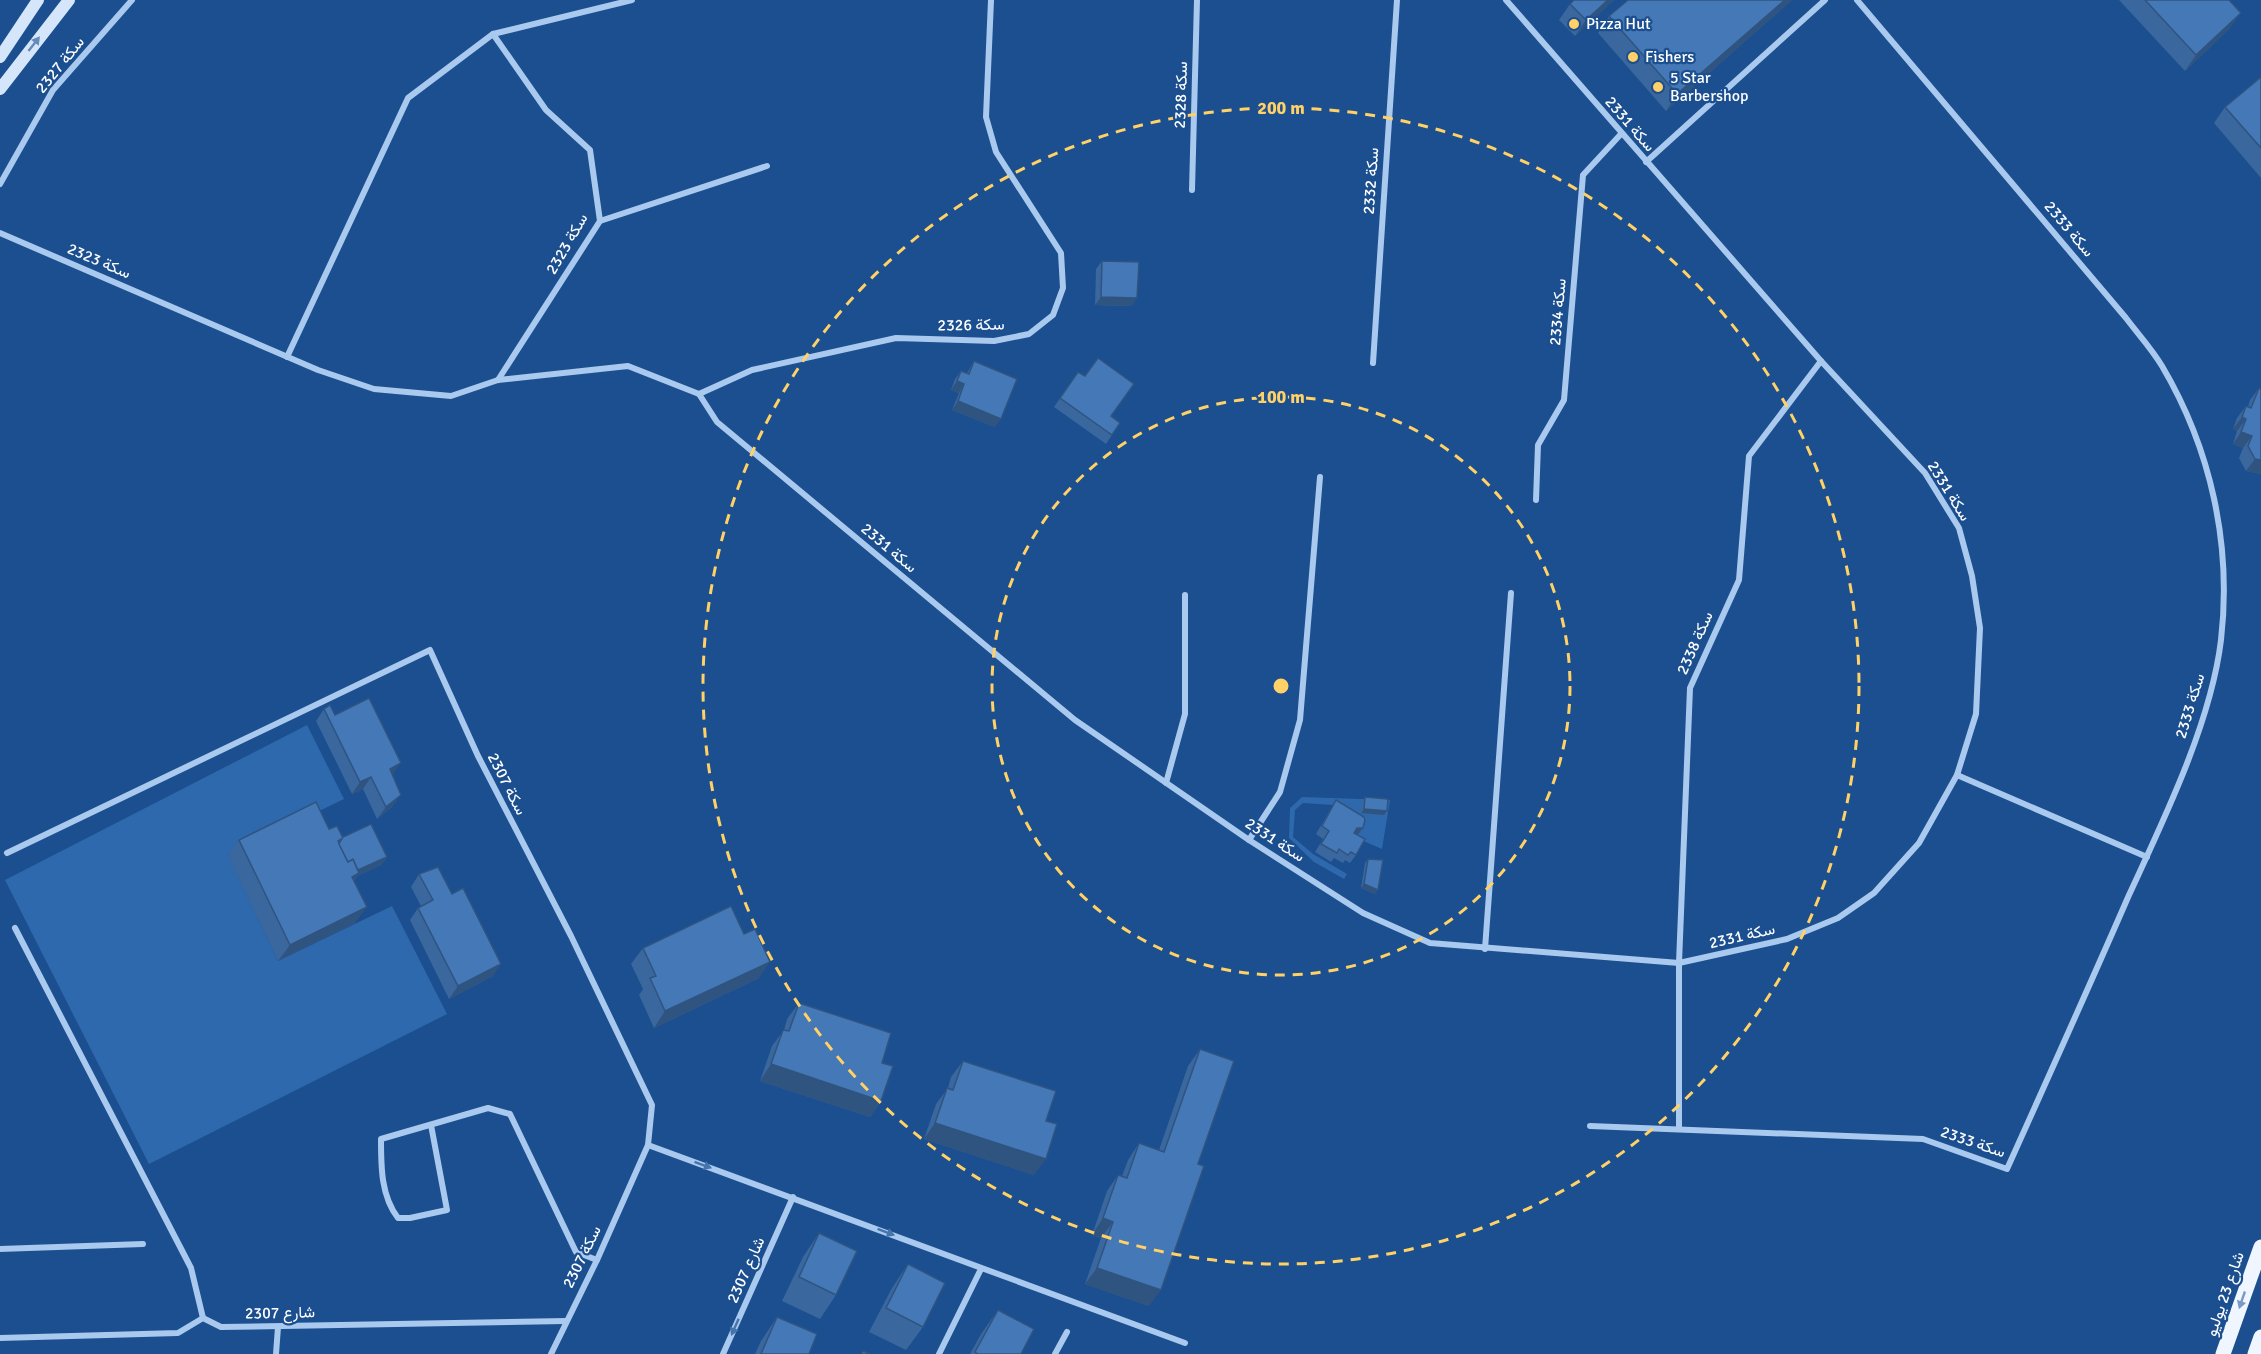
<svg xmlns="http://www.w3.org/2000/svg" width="2261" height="1354" font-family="Signika,Vazirmatn,sans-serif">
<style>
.green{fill:#2e69ad}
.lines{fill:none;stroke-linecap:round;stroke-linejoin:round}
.street{stroke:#a9c9ee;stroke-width:6}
.secondary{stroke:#d6e6fa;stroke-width:12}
.primary{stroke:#f0f6ff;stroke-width:15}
.wall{fill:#3a679d}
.shaded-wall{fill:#305480}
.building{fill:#4478b7;stroke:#305480;stroke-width:1.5}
.oneway{fill:#668bba}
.oneway2{fill:#4674ac}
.oneway3{fill:#7b9ac1}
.ring{fill:none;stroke:#ffd166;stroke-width:3;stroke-dasharray:10 8}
.poi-dot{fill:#ffd166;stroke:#1b4f8f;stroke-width:2}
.labels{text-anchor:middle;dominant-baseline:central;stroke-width:4.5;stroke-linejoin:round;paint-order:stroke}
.poi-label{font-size:16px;fill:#fff;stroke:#1b4f8f;text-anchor:start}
.street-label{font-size:16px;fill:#fff;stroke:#1b4f8f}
.centre{fill:#ffd166;stroke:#1b4f8f;stroke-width:3}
.ring-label{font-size:18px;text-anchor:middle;font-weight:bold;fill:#ffd166;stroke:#1b4f8f;stroke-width:4.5;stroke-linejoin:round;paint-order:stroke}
</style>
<rect width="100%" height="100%" fill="#1b4f8f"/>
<!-- green -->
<g class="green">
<path d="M 307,725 L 344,799 L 228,855 L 278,961 L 392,906 L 447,1014 L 149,1164 L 5,880 Z"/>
<path d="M 1302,797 L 1390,800 L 1382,849 L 1354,837 L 1333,805 L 1303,803 L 1295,810 L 1293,837 L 1313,854 L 1347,874 L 1344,879 L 1314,862 L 1289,838 L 1290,808 Z"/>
</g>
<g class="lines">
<!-- street -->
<g class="street">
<path d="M 493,34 L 546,110 L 590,150 L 600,221 L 498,380"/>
<path d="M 1646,162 L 1825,0"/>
<path d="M 0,184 L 53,90 L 132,0"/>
<path d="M 1192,190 L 1197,0"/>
<path d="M 600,221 L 767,166"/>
<path d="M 0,233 L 318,370 L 374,389 L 451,396 L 498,380 L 628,366 L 699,394"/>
<path d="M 287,357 L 408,98 L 493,34 L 632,0"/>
<path d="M 1373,363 L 1397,0"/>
<path d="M 699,394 L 717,422 L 1075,720 L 1249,840 L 1363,913 L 1430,943 L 1679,963 L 1787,939 L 1838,918 L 1874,893 L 1919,843 L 1957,775 L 1976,714 L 1980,628 L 1972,576 L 1959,528 L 1925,473 L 1821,361 L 1506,0"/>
<path d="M 699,394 L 752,370 L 896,338 L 994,341 L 1029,334 L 1053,315 L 1063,288 L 1061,253 L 996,152 L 986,117 L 991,0"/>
<path d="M 1536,500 L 1538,445 L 1564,400 L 1583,175 L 1621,134"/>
<path d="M 1957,775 L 2147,857"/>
<path d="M 1166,783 L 1185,714 L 1185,595"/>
<path d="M 1249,840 L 1280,792 L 1300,720 L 1320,477"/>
<path d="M 7,853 L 430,650 L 478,756 L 571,936 L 652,1105 L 648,1145 L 597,1260 L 551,1354"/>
<path d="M 15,928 L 191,1268 L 203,1318"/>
<path d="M 1485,949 L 1511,593"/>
<path d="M 431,1125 L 447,1210 L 410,1218 L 398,1218 C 381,1196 381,1167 381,1139 L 488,1108 L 510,1114 L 576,1252 L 597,1260"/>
<path d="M 1590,1126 L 1923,1139 L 2007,1169 C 2048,1078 2089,987 2129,895 C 2164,819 2211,723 2221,640 C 2232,545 2211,449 2162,366 C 2152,349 2138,334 2126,318 L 1857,0"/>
<path d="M 1679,1128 L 1679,963 L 1690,688 L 1739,580 L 1749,456 L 1821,361"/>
<path d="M 648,1145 L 1185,1343"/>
<path d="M 0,1249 L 143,1244"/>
<path d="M 0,1338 L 178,1333 L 203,1318 L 221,1327 L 566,1321"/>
<path d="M 276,1354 L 278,1327"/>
<path d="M 723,1354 L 793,1197"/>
<path d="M 939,1354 L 981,1269"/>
<path d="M 1055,1354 L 1067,1332"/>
</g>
<!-- secondary -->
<g class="secondary">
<path d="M 0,57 L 38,0"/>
<path d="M 0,89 L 69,0"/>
</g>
<!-- primary -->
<g class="primary">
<path d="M 2223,1354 L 2261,1247"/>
<path d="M 2255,1354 L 2261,1337"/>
</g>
</g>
<!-- wall -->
<g class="wall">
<path d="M 1614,0 L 1575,36 L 1559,20 L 1570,4 Z"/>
<path d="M 1628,0 L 1792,0 L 1666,111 L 1598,33 L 1609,16 Z"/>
<path d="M 2119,0 L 2229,0 L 2229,29 L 2185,71 Z"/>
<path d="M 2261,77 L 2261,178 L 2214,123 L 2225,107 Z"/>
<path d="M 1102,261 L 1132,306 L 1095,305 L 1096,269 Z"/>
<path d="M 974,361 L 995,427 L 952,410 L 959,393 L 951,390 L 955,379 L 961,371 L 967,373 Z"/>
<path d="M 1078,372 L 1111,416 L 1120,423 L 1106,444 L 1054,407 Z"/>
<path d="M 2259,388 L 2260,474 L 2246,471 L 2239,458 L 2243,448 L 2233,444 L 2237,431 L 2233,429 L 2237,418 L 2246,406 L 2248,407 L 2250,400 Z"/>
<path d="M 324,709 L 335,715 L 392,775 L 392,807 L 377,819 L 363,789 L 352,794 L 316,721 Z"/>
<path d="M 1365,797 L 1384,815 L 1361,813 L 1362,802 Z"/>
<path d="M 1336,800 L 1358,835 L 1356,855 L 1350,863 L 1345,860 L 1343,863 L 1334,858 L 1331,862 L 1315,852 L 1323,839 L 1316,834 Z"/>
<path d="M 329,829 L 343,837 L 387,857 L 381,865 L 357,876 L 354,881 L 355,923 L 278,961 L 228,856 L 239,840 Z"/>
<path d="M 1368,859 L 1375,894 L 1361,888 L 1365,863 Z"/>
<path d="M 419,874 L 493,976 L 449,999 L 410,920 L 418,908 L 421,906 L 411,887 Z"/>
<path d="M 643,948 L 759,978 L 654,1028 L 639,995 L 643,989 L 631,964 Z"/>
<path d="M 799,1003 L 882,1063 L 881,1101 L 870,1117 L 760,1081 L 772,1046 L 784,1030 L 787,1019 Z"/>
<path d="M 1200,1049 L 1149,1306 L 1085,1284 L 1101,1238 L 1092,1235 L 1107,1191 L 1118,1175 L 1122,1176 L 1128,1160 L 1139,1143 L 1159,1150 L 1188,1066 Z"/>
<path d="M 963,1061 L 1046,1121 L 1034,1175 L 924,1139 L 936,1104 L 948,1088 L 951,1077 Z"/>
<path d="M 819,1233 L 836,1295 L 820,1319 L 782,1301 L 803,1257 Z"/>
<path d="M 908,1264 L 923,1327 L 906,1350 L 869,1332 L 892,1288 Z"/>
<path d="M 998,1310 L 1021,1354 L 970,1354 L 981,1334 Z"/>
<path d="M 777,1317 L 809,1354 L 755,1354 L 761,1341 Z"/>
</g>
<!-- shaded-wall -->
<g class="shaded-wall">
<path d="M 1608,0 L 1614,0 L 1575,36 L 1586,20 Z"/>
<path d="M 1785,0 L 1792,0 L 1666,111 L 1677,94 Z"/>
<path d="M 2241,13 L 2229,29 L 2185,71 L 2196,55 Z"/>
<path d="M 1101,297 L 1137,298 L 1132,306 L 1095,305 Z"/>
<path d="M 957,381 L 964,384 L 959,393 L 951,390 Z"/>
<path d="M 958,401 L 1001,419 L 995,427 L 952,410 Z"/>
<path d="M 2242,417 L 2246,419 L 2237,431 L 2233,429 Z"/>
<path d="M 2241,432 L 2252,436 L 2243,448 L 2233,444 Z"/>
<path d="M 2255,459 L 2261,460 L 2261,474 L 2260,474 L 2246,471 Z"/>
<path d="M 401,763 L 392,775 L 390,769 Z"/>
<path d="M 371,777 L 363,789 L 352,794 L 360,782 Z"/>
<path d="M 401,795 L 392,807 L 377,819 L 386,807 Z"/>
<path d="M 1364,809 L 1387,811 L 1384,815 L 1361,813 Z"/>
<path d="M 1357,828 L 1363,828 L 1357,836 L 1352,837 Z"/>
<path d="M 387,857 L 381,865 L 357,876 L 348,889 L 351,874 Z"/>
<path d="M 1364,884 L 1378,890 L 1375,894 L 1361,888 Z"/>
<path d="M 367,907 L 355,923 L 278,961 L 290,945 Z"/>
<path d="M 770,962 L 759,978 L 654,1028 L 665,1011 Z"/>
<path d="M 501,964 L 493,976 L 449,999 L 458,986 Z"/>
<path d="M 771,1064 L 881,1101 L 870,1117 L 760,1081 Z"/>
<path d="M 935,1123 L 1046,1159 L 1034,1175 L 924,1139 Z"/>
<path d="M 1103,1218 L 1113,1222 L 1101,1238 L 1092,1235 Z"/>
<path d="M 1097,1268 L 1161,1290 L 1149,1306 L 1085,1284 Z"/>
</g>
<!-- building -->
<g class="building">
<path d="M 1574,0 L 1608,0 L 1586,20 L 1570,4 Z"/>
<path d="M 1628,0 L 1785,0 L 1677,94 L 1609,16 Z"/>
<path d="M 2145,0 L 2229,0 L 2241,13 L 2196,55 Z"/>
<path d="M 2261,77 L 2261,148 L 2225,107 Z"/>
<path d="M 1102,261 L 1139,262 L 1137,298 L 1101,297 Z"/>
<path d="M 1098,358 L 1134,384 L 1111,416 L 1120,423 L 1112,435 L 1060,398 L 1078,372 L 1085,376 Z"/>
<path d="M 974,361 L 1017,379 L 1001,419 L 958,401 L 964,384 L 957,381 L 961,371 L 969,374 Z"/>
<path d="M 2259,388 L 2261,389 L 2261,460 L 2255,459 L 2248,446 L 2252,436 L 2241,432 L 2246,419 L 2242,417 L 2246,406 L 2251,408 Z"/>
<path d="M 369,698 L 401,763 L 390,769 L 401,795 L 386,807 L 371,777 L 360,782 L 324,709 L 330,705 L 335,715 Z"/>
<path d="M 1365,797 L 1388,799 L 1387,811 L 1364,809 Z"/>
<path d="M 1336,800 L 1364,817 L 1365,820 L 1363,828 L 1357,828 L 1354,833 L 1365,839 L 1356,855 L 1351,852 L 1348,855 L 1339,849 L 1337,853 L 1321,844 L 1329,831 L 1322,826 Z"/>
<path d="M 316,802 L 329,829 L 337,826 L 343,838 L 338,841 L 348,862 L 353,859 L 359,873 L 352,877 L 367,907 L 290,945 L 239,840 Z"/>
<path d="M 371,824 L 387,857 L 358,870 L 353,859 L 348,862 L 339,844 L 343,837 Z"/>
<path d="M 1368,859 L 1383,860 L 1378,890 L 1364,884 Z"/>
<path d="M 438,867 L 452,894 L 463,888 L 501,964 L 458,986 L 418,908 L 433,900 L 419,874 Z"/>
<path d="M 731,906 L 744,934 L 755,929 L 770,962 L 665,1011 L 650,978 L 656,976 L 643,948 Z"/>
<path d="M 799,1003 L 891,1033 L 882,1063 L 893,1066 L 881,1101 L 771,1064 L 783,1030 L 789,1031 Z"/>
<path d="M 1200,1049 L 1234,1061 L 1198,1164 L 1204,1166 L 1161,1290 L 1097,1268 L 1113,1222 L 1103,1218 L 1118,1175 L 1127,1178 L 1139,1143 L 1164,1152 Z"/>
<path d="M 963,1061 L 1056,1091 L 1046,1121 L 1057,1124 L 1046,1159 L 935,1123 L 947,1088 L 953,1090 Z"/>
<path d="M 819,1233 L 857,1251 L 836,1295 L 799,1277 Z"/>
<path d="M 908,1264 L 945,1283 L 923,1327 L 886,1308 Z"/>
<path d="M 998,1310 L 1034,1329 L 1021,1354 L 978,1354 L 975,1352 Z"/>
<path d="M 777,1317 L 817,1334 L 809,1354 L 761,1354 Z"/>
<path d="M 863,1351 L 870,1354 L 861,1354 Z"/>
</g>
<!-- one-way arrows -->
<defs><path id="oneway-solid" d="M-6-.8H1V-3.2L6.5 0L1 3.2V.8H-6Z" transform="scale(1.5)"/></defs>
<use class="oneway" href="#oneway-solid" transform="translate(34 44) rotate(-52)"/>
<g class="oneway2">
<use href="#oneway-solid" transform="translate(703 1165) rotate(20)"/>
<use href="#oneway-solid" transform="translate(886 1232) rotate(21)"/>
<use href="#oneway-solid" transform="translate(735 1327) rotate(114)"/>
</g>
<use class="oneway3" href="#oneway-solid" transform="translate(2242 1300) rotate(109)"/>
<!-- distance rings -->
<g class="ring">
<circle cx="1281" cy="686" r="289"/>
<circle cx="1281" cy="686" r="578"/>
</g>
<!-- markers -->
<g class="poi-dot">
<circle cx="1574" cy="24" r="6"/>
<circle cx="1633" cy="57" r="6"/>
<circle cx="1658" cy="87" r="6"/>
</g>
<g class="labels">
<!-- poi labels -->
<g class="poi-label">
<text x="1586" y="24">Pizza Hut</text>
<text x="1645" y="57">Fishers</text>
<text x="1670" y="78">5 Star<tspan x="1670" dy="18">Barbershop</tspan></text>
</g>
<!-- street labels -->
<g class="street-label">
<text transform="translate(60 65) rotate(-51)">سكة 2327</text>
<text transform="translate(1181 95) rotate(-88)">سكة 2328</text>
<text transform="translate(1630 124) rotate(49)">سكة 2331</text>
<text transform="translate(1371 181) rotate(-86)">سكة 2332</text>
<text transform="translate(2069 229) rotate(50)">سكة 2333</text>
<text transform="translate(567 244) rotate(-60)">سكة 2323</text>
<text transform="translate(99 261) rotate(23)">سكة 2323</text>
<text transform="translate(1558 312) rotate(-85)">سكة 2334</text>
<text transform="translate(971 325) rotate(-1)">سكة 2326</text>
<text transform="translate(1949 491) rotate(58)">سكة 2331</text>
<text transform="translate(889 548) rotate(40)">سكة 2331</text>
<text transform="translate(1695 643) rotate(-66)">سكة 2338</text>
<text transform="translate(2190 706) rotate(-73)">سكة 2333</text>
<text transform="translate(507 784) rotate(63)">سكة 2307</text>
<text transform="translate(1275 840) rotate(33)">سكة 2331</text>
<text transform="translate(1742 936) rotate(-13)">سكة 2331</text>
<text transform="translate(1973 1142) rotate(19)">سكة 2333</text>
<text transform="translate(582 1257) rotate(-64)">سكة 2307</text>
<text transform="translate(746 1270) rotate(-66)">2307 شارع</text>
<text transform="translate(2225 1294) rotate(-71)">شارع 23 يوليو</text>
<text transform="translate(280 1313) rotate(-1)">2307 شارع</text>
</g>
</g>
<circle cx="1281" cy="686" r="9" class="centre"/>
<g class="ring-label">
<text x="1281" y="114">200 m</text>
<text x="1281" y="403">100 m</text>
</g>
</svg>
